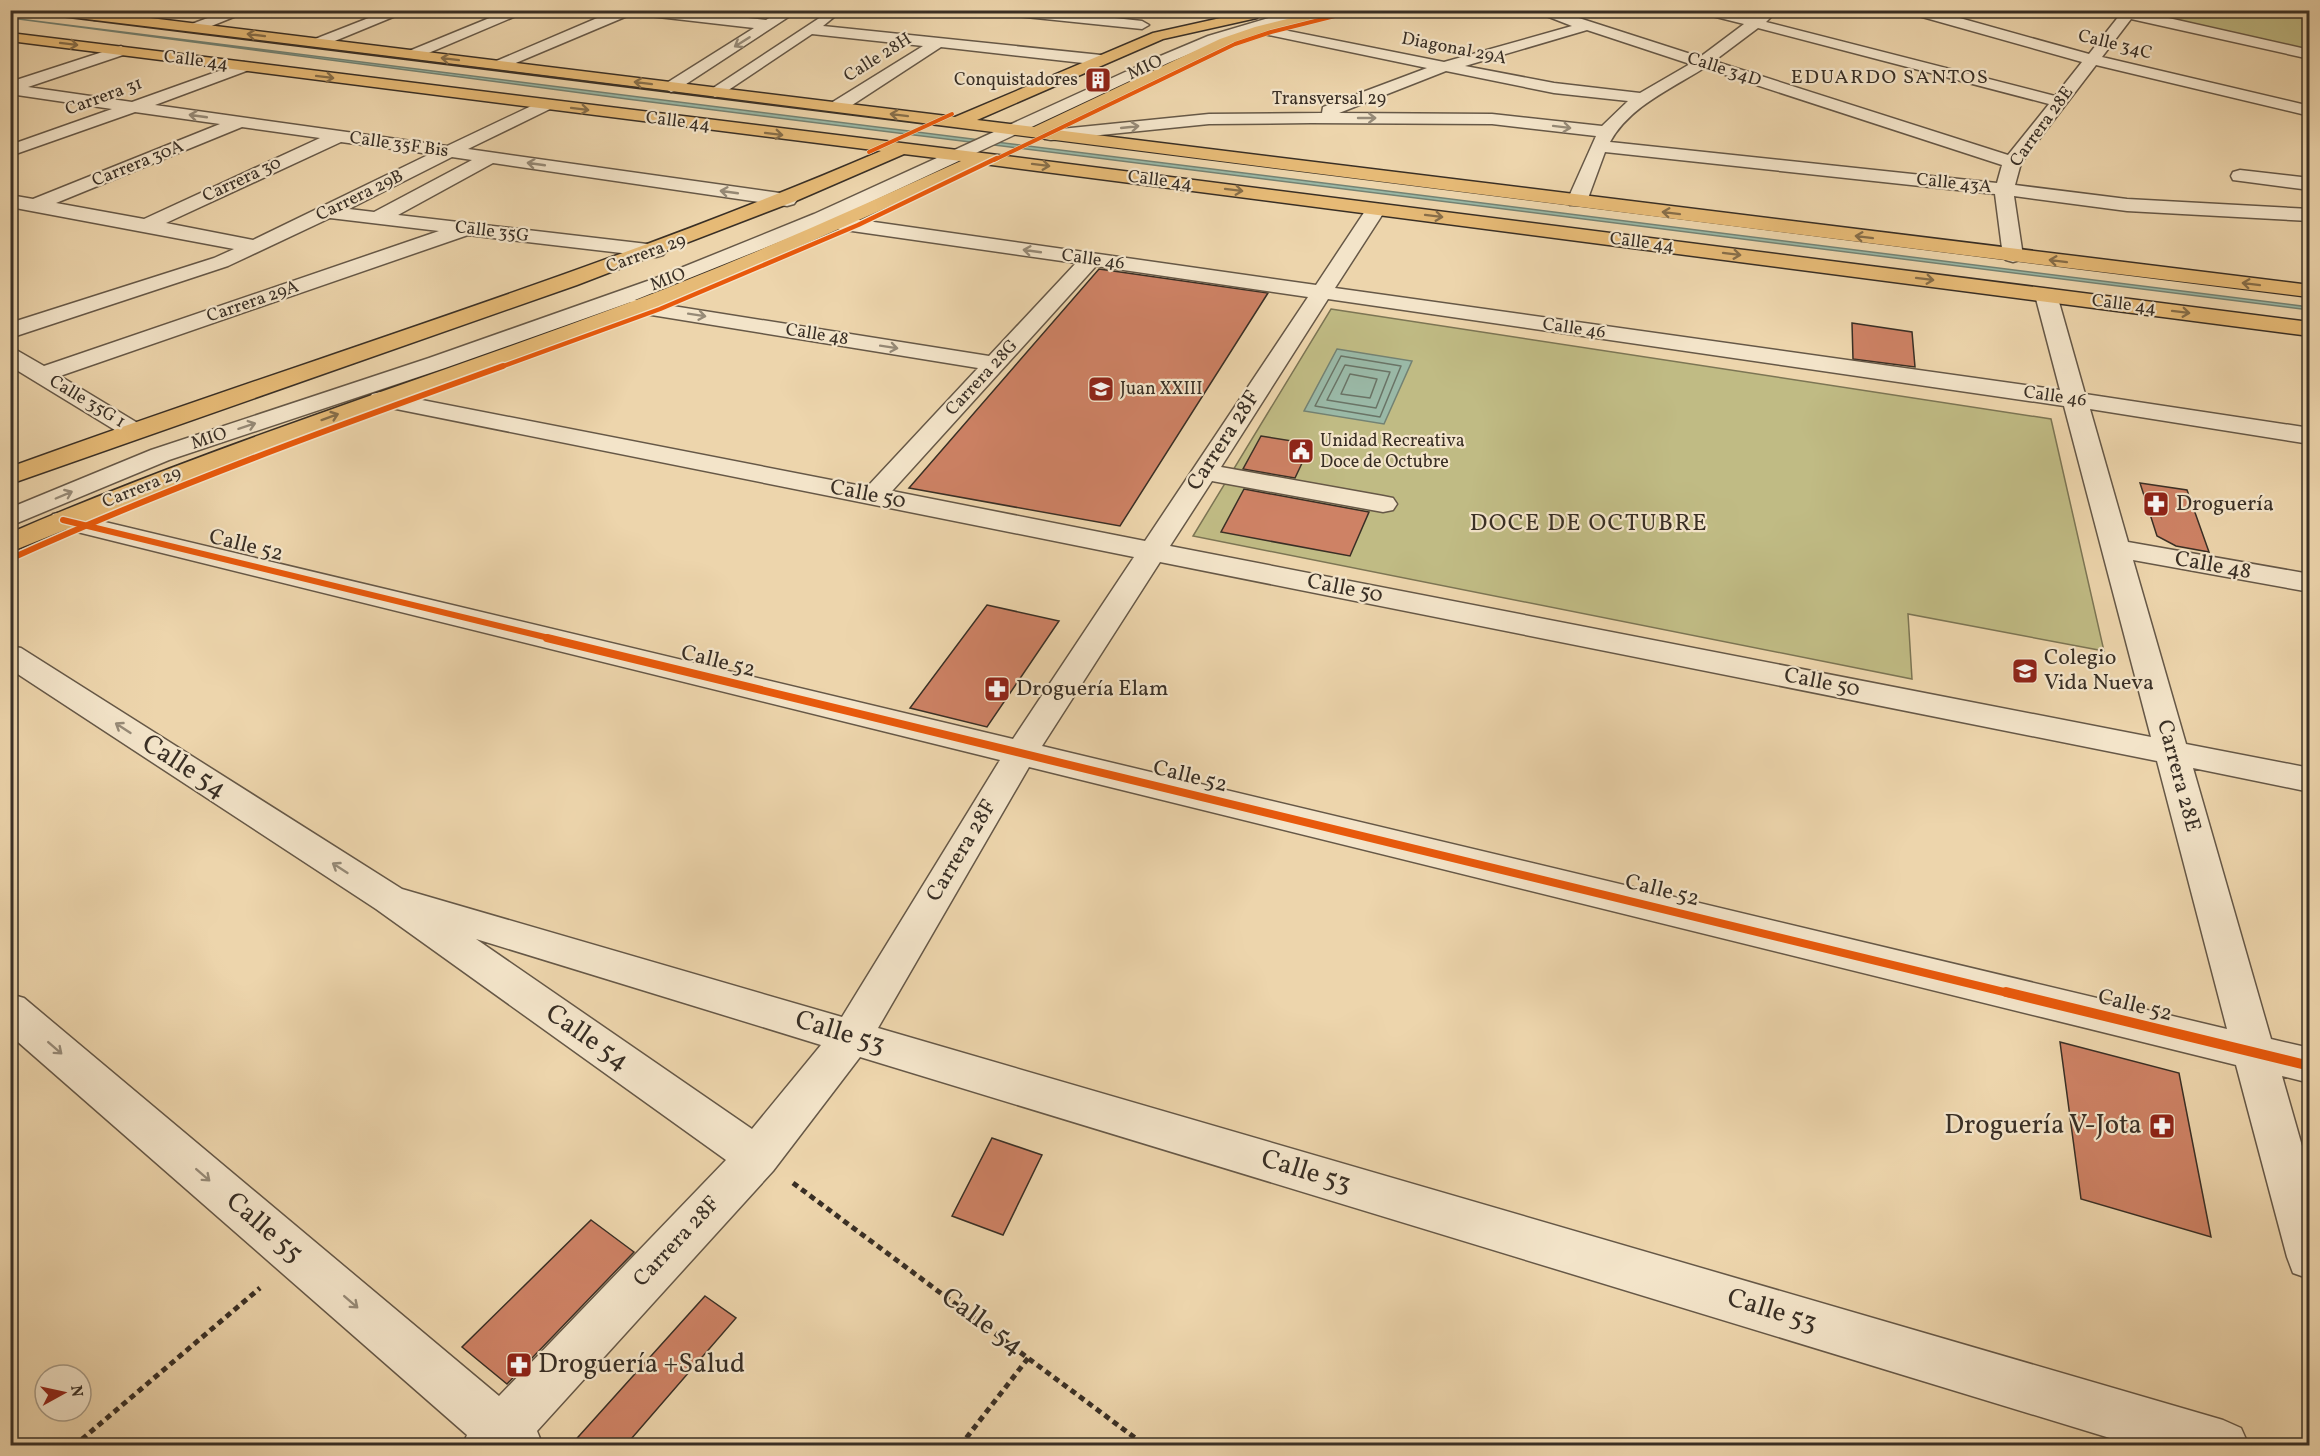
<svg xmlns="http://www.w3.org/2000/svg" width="2320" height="1456" font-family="Vollkorn,serif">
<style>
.green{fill:#c0bb84;stroke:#7c7554;stroke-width:1.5}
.water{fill:#9ab9a7;stroke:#738273;stroke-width:1.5}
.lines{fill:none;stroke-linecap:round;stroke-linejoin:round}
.shore{stroke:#6a7466;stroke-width:1.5}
.building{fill:#ce8265;stroke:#392f25;stroke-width:1.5}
.minor-casing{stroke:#665847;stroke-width:3}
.major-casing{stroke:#392f25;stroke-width:3}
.path{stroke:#392f25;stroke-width:5;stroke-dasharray:6 4.5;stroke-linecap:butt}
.minor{fill:#f3e4c9;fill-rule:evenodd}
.major{fill:#e6ba76;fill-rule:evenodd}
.cycleway-far4-casing{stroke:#f3e4c9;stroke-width:5}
.cycleway-far3-casing{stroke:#f3e4c9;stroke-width:7}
.cycleway-far2-casing{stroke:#f3e4c9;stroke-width:9}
.cycleway-far1-casing{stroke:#f3e4c9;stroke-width:12}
.cycleway-casing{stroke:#f3e4c9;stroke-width:14}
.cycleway-far4{stroke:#e8590c;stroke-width:4}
.cycleway-far3{stroke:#e8590c;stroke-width:4.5}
.cycleway-far2{stroke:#e8590c;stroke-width:6}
.cycleway-far1{stroke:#e8590c;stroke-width:8}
.cycleway{stroke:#e8590c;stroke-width:10}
.oneway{stroke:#876e49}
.oneway2{stroke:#968a77}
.labels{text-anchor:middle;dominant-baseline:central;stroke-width:4.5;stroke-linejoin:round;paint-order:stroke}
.far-street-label{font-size:18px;fill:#392f25;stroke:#f3e4c9}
.far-poi-label{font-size:18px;fill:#392f25;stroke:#f3e4c9;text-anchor:start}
.far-neighbourhood-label{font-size:20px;letter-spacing:1.5px;fill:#392f25;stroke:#f3e4c9}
.street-label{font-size:22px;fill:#392f25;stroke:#f3e4c9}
.poi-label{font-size:22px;fill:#392f25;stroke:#f3e4c9;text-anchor:start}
.neighbourhood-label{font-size:24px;letter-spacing:1.5px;fill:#392f25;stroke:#f3e4c9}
.near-street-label{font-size:27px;fill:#392f25;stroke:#f3e4c9}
.near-poi-label{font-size:27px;fill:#392f25;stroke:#f3e4c9;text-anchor:end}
</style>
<rect width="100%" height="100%" fill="#edd5ac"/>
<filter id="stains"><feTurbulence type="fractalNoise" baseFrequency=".00333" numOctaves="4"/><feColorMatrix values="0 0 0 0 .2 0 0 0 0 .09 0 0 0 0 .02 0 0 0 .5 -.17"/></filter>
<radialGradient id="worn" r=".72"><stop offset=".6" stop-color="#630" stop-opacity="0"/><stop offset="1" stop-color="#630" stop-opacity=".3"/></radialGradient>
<!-- green -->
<g class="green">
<path d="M 2112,11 L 2309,11 L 2309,55 Z"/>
<path d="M 1331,309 L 2051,419 L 2104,651 L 1908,614 L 1912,679 L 1193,536 Z"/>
</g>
<!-- water -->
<g class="water">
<path d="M 11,18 L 2309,307 L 2309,310 L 627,99 Z"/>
<path d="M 1337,349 L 1412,361 L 1384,424 L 1304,411 Z"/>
</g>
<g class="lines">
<!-- shore -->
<g class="shore">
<path d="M 1341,356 L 1401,366 L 1380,417 L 1315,406 Z"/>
<path d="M 1345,365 L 1390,372 L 1376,408 L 1327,400 Z"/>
<path d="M 1350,374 L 1377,379 L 1370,398 L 1341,394 Z"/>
</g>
</g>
<!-- building -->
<g class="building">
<path d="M 1099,269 L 1268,293 L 1120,526 L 909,488 Z"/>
<path d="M 1852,323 L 1912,332 L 1915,367 L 1853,359 Z"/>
<path d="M 1261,436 L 1311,444 L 1295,478 L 1243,469 Z"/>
<path d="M 2140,483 L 2187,490 L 2209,552 L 2176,546 L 2157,536 Z"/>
<path d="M 1244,489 L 1369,512 L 1350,556 L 1221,532 Z"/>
<path d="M 987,605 L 1059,621 L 987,727 L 910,708 Z"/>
<path d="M 2060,1042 L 2179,1073 L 2211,1237 L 2081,1199 Z"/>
<path d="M 992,1138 L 1042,1155 L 1003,1235 L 952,1216 Z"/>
<path d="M 591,1220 L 634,1252 L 507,1384 L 462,1347 Z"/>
<path d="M 705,1296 L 736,1318 L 625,1446 L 570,1446 Z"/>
</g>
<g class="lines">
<defs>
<g id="minor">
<path d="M 104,10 L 126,10 L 104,20 L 94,20 L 92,17 Z"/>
<path d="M 229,10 L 251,10 L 199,31 L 189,31 L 187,28 L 189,25 Z"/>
<path d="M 389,10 L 410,10 L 325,45 L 320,46 L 313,42 L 315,39 Z"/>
<path d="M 509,10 L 530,10 L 419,57 L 409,57 L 406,54 L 409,51 Z"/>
<path d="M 616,10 L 676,10 L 766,20 L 782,10 L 799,10 L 677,90 L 671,92 L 663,87 L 665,84 L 754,28 L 632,14 L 504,68 L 494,68 L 491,65 L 494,62 Z"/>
<path d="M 989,10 L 1042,10 L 1142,21 L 1149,25 L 1142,29 L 996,14 Z"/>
<path d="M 1296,10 L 1320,10 L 1318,13 L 1269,27 L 1444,62 L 1572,26 L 1531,10 L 1554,10 L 1700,57 L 1744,24 L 1700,13 L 1698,10 L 1723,10 L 1753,18 L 1766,11 L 1773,15 L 1766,22 L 2055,96 L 2082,62 L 1908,13 L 1906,10 L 1931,10 L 2089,54 L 2119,16 L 2105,10 L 2133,10 L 2310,50 L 2310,59 L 2131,19 L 2102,57 L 2310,106 L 2310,116 L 2096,65 L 2021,163 L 2015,185 L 2127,199 L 2310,209 L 2310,221 L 2127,211 L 2014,196 L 2023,256 L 2020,260 L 2013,262 L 2006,260 L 2003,256 L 1995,194 L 1605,152 L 1587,201 L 1584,205 L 1570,205 L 1567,201 L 1596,136 L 1492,124 L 1311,123 L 1209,124 L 1051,140 L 1045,139 L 1042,135 L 1045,131 L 1051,130 L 1209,114 L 1322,113 L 1323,107 L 1427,68 L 1254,32 L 1218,42 L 1168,63 L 839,217 L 1316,285 L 1369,205 L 1383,205 L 1386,209 L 1335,288 L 2060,390 L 2035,295 L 2038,290 L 2046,289 L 2054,290 L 2057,295 L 2085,394 L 2310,428 L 2310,444 L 2090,409 L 2128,542 L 2310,574 L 2310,592 L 2133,560 L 2186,744 L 2310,768 L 2310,792 L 2193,768 L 2271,1039 L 2310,1048 L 2310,1083 L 2282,1076 L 2310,1174 L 2310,1279 L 2293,1273 L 2287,1257 L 2236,1065 L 1029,767 L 878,1028 L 2223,1420 L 2241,1428 L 2249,1446 L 2136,1446 L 860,1057 L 773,1171 L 537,1431 L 543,1446 L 462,1446 L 467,1435 L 10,1035 L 10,994 L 24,998 L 499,1396 L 726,1160 L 376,909 L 10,669 L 10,646 L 21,648 L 402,889 L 842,1017 L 1000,760 L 53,526 L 49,520 L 53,514 L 63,512 L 1013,739 L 1134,557 L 381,406 L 372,404 L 369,399 L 372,394 L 381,392 L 867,487 L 978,368 L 639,313 L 631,311 L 628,306 L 631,302 L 445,368 L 169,460 L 10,526 L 10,508 L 151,450 L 429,358 L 656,278 L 814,214 L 1158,57 L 1208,36 ZM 1758,28 L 2049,104 L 2008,155 L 1714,61 ZM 1587,30 L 1690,64 L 1640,93 L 1554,83 L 1465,66 ZM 1704,68 L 2002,165 L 1997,183 L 1610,142 C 1630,106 1671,89 1704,68 ZM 1446,71 L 1554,93 L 1628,101 L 1602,126 L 1492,114 L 1339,113 ZM 829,222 L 831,227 L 838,229 L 1076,263 L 989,356 L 635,300 ZM 1096,266 L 1308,297 L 1145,541 L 892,491 ZM 1328,299 L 2064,406 L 2151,737 L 1170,546 L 1212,481 L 1383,512 L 1393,510 L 1397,504 L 1393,498 L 1383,496 L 1221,467 ZM 1160,562 L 2157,761 L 2227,1029 L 1042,746 ZM 476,939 L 821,1045 L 752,1129 Z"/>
<path d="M 827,13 L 834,17 L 823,26 L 1101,55 L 1109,60 L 1101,65 L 941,47 L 843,111 L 831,111 L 829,107 L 831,103 L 923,46 L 812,34 L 721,95 L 715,97 L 707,92 Z"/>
<path d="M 121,46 L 129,51 L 126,54 L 28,87 L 132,102 L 244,62 L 252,67 L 249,70 L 155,105 L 447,146 L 544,100 L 550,101 L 552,105 L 550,109 L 468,149 L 787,194 L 794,196 L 797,200 L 794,204 L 787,206 L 493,163 L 398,215 L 656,245 L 663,247 L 666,251 L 663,255 L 656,257 L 468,235 L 60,376 L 141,425 L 145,430 L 141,435 L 132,438 L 123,435 L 10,366 L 10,349 L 18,351 L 44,366 L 439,231 L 330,218 L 228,266 L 10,338 L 10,323 L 214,258 L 234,249 L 10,207 L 10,195 L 33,199 L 220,124 L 135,112 L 10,156 L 10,145 L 112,109 L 10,94 L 10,82 ZM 242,127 L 320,138 L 144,219 L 56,203 ZM 341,142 L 430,154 L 253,240 L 166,223 ZM 452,157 L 472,160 L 374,212 L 349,209 Z"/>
<path d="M 2240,170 L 2310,178 L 2310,190 L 2233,180 L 2231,176 L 2233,172 Z"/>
</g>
<g id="major">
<path d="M 38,10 L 85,10 L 955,117 L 1153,33 L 1252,11 L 1259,15 L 1257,18 L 1163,39 L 977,120 L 1034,127 L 1220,39 L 1255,27 L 1323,10 L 1350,10 L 1348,13 L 1265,33 L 1230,45 L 1056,130 L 2310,285 L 2310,297 C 1553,207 801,104 45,14 Z"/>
<path d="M 10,33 L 982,153 L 2310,322 L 2310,336 L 984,164 L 776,257 L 648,311 L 253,454 L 10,552 L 10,533 C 213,445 424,380 631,302 C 742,260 852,210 961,161 L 904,154 L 798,200 L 577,285 L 10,484 L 10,467 C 301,361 597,273 881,151 L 10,41 Z"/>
</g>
</defs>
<!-- minor casing -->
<use href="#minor" class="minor-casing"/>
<!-- major casing -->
<use href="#major" class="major-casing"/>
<!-- path -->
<g class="path">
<path d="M 793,1183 L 1146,1446"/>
<path d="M 74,1446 L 260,1288"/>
<path d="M 960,1446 L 1029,1357"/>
</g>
<!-- minor -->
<use href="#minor" class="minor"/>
<!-- major -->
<use href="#major" class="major"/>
<defs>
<g id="cycleway-far4">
<path d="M 869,152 L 952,114"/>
<path d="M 994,160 L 1235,44 L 1271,32 L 1359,10"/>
</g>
<path id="cycleway-far3" d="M 498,368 L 660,309 L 858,225 L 997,158"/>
<g id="cycleway-far2">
<path d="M 63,520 L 553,639"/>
<path d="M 10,559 C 171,486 337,426 503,366"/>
</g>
<path id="cycleway-far1" d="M 547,638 L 2012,994"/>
<path id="cycleway" d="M 2006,992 L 2310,1066"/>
</defs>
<!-- cycleway-far4 casing -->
<use href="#cycleway-far4" class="cycleway-far4-casing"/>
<!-- cycleway-far3 casing -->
<use href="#cycleway-far3" class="cycleway-far3-casing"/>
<!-- cycleway-far2 casing -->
<use href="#cycleway-far2" class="cycleway-far2-casing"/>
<!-- cycleway-far1 casing -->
<use href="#cycleway-far1" class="cycleway-far1-casing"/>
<!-- cycleway casing -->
<use href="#cycleway" class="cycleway-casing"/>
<!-- cycleway-far4 -->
<use href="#cycleway-far4" class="cycleway-far4"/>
<!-- cycleway-far3 -->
<use href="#cycleway-far3" class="cycleway-far3"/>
<!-- cycleway-far2 -->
<use href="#cycleway-far2" class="cycleway-far2"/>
<!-- cycleway-far1 -->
<use href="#cycleway-far1" class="cycleway-far1"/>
<!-- cycleway -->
<use href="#cycleway" class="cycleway"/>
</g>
<!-- one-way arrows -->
<defs><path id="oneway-shaft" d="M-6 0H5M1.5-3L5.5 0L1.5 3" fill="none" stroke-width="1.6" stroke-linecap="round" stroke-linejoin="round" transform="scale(1.5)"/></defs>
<g class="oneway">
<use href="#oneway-shaft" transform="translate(256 35) rotate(-173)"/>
<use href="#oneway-shaft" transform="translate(69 44) rotate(7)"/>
<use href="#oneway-shaft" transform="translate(450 59) rotate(-173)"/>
<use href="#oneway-shaft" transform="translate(325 77) rotate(7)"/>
<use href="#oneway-shaft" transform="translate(643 83) rotate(-173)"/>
<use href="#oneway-shaft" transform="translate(580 109) rotate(7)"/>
<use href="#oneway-shaft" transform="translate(899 115) rotate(-173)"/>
<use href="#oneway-shaft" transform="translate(774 134) rotate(7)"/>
<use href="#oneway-shaft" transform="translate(1041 165) rotate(7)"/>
<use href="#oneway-shaft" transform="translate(1234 190) rotate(7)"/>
<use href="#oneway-shaft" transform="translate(1671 213) rotate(-173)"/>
<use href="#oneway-shaft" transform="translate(1434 216) rotate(7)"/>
<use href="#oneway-shaft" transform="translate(1864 237) rotate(-173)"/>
<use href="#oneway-shaft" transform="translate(1732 254) rotate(7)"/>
<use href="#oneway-shaft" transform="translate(2058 261) rotate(-173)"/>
<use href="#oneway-shaft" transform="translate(1925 279) rotate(7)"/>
<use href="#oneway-shaft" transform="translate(2251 284) rotate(-173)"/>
<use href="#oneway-shaft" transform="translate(2181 312) rotate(7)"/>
<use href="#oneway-shaft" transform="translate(330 417) rotate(-20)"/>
</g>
<g class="oneway2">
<use href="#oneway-shaft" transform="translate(742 42) rotate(148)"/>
<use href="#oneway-shaft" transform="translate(198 116) rotate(-172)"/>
<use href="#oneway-shaft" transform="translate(1367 118)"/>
<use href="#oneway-shaft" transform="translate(1130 127) rotate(-6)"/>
<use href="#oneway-shaft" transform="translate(1562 127) rotate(7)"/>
<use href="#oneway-shaft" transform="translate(536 164) rotate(-172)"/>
<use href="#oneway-shaft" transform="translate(729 192) rotate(-172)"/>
<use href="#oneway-shaft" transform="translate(1032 251) rotate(-172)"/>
<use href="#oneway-shaft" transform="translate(697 315) rotate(9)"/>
<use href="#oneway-shaft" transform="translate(889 347) rotate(9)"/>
<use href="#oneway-shaft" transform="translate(247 426) rotate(-18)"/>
<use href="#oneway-shaft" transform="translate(64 495) rotate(-23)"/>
<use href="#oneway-shaft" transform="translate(123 728) rotate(-147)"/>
<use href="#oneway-shaft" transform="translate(340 868) rotate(-147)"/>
<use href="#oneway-shaft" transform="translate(55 1048) rotate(41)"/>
<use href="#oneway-shaft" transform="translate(203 1175) rotate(41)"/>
<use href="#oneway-shaft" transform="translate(351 1302) rotate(41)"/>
</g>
<!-- icons -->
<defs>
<symbol id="building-square" viewBox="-11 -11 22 22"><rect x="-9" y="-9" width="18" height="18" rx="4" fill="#8f2418" stroke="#f3e4c9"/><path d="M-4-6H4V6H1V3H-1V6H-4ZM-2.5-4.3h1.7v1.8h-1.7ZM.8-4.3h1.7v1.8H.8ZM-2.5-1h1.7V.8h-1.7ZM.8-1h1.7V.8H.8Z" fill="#fff"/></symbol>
<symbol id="school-square" viewBox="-11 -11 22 22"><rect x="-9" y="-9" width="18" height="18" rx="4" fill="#8f2418" stroke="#f3e4c9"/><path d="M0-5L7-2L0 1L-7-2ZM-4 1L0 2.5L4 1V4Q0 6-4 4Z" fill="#fff"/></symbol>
<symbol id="civic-square" viewBox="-11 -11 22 22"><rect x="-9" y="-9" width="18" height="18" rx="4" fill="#8f2418" stroke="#f3e4c9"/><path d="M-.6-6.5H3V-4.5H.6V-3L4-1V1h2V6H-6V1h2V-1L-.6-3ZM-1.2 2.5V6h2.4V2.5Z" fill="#fff"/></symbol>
<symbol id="pharmacy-square" viewBox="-11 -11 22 22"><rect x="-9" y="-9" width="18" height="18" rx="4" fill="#8f2418" stroke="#f3e4c9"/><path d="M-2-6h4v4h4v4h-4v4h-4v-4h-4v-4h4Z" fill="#fff"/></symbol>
</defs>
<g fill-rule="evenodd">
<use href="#building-square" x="1083" y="65" width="30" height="30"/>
<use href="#school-square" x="1086" y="374" width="30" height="30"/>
<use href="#civic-square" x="1286" y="436" width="30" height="30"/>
<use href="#pharmacy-square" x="2141" y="489" width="30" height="30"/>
<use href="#school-square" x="2010" y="656" width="30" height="30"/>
<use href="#pharmacy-square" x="982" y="674" width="30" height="30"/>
<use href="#pharmacy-square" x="2147" y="1111" width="30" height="30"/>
<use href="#pharmacy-square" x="504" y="1350" width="30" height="30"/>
</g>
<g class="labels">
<!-- far-street labels -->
<g class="far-street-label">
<text transform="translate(2115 45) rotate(14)">Calle 34C</text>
<text transform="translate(1454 49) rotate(11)">Diagonal 29A</text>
<text transform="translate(878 58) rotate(-32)">Calle 28H</text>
<text transform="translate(196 61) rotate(7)">Calle 44</text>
<text transform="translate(1145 68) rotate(-25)">MIO</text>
<text transform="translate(1724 70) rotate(18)">Calle 34D</text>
<text transform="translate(104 97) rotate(-20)">Carrera 31</text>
<text x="1329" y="99">Transversal 29</text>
<text transform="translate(678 122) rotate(7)">Calle 44</text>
<text transform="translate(2042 127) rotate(-54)">Carrera 28E</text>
<text transform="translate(399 145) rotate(8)">Calle 35F Bis</text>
<text transform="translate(138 164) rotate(-22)">Carrera 30A</text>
<text transform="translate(242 180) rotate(-25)">Carrera 30</text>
<text transform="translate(1160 181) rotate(7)">Calle 44</text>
<text transform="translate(1954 184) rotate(6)">Calle 43A</text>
<text transform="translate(360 196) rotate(-26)">Carrera 29B</text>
<text transform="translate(492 232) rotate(7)">Calle 35G</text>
<text transform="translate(1642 243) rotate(7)">Calle 44</text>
<text transform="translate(646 254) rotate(-20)">Carrera 29</text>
<text transform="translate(1093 260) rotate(8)">Calle 46</text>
<text transform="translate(668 280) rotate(-21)">MIO</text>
<text transform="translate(253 302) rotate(-19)">Carrera 29A</text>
<text transform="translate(2124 305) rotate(7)">Calle 44</text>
<text transform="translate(1574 329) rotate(8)">Calle 46</text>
<text transform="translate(817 335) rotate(9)">Calle 48</text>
<text transform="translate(982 378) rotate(-47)">Carrera 28G</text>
<text transform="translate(2055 397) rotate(8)">Calle 46</text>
<text transform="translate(87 402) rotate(31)">Calle 35G 1</text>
<text transform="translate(209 439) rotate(-18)">MIO</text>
<text transform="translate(142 488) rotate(-22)">Carrera 29</text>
</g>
<!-- far-poi labels -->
<g class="far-poi-label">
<text x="1078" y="80" text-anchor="end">Conquistadores</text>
<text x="1120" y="389">Juan XXIII</text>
<text x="1320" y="441">Unidad Recreativa<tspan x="1320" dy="21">Doce de Octubre</tspan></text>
</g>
<!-- far-neighbourhood labels -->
<g class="far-neighbourhood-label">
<text x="1890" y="78">EDUARDO SANTOS</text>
</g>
<!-- street labels -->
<g class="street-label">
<text transform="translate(1224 441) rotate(-57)">Carrera 28F</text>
<text transform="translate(868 495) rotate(11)">Calle 50</text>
<text transform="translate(246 546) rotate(14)">Calle 52</text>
<text transform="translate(2213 566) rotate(10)">Calle 48</text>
<text transform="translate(1345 589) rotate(11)">Calle 50</text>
<text transform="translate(718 662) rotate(14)">Calle 52</text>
<text transform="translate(1822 683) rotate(11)">Calle 50</text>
<text transform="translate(2178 776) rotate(75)">Carrera 28E</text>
<text transform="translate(1190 777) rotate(14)">Calle 52</text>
<text transform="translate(962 851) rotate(-59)">Carrera 28F</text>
<text transform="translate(1662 891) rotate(14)">Calle 52</text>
<text transform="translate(2135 1006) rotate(14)">Calle 52</text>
<text transform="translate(677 1242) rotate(-47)">Carrera 28F</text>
</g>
<!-- poi labels -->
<g class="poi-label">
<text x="2176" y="504">Droguería</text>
<text x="2044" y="658">Colegio<tspan x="2044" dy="25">Vida Nueva</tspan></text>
<text x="1016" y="689">Droguería Elam</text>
</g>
<!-- neighbourhood labels -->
<g class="neighbourhood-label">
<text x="1589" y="524">DOCE DE OCTUBRE</text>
</g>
<!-- near-street labels -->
<g class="near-street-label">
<text transform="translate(184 767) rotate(33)">Calle 54</text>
<text transform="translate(840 1033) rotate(17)">Calle 53</text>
<text transform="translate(587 1038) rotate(35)">Calle 54</text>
<text transform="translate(1306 1172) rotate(17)">Calle 53</text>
<text transform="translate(264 1228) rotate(41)">Calle 55</text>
<text transform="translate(1772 1311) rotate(17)">Calle 53</text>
<text transform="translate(982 1322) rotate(36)">Calle 54</text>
</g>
<!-- near-poi labels -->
<g class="near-poi-label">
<text x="2142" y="1126">Droguería V-Jota</text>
<text x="538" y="1365" text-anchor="start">Droguería +Salud</text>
</g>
</g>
<!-- margin -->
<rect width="2320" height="1456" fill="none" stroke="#edd5ac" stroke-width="36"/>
<rect x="12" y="12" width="2296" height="1432" fill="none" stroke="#392f25" stroke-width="3"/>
<rect x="18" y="18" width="2284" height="1420" fill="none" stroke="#392f25" stroke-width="1.5"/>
<!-- north arrow -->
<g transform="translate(63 1393) rotate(82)"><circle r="28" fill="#f3e4c9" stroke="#a99c87" stroke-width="1.5"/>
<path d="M0-4.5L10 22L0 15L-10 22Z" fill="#8f2418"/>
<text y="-9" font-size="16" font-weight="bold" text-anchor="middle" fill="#392f25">N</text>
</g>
<rect width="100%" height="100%" filter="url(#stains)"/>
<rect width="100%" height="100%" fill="url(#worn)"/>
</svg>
